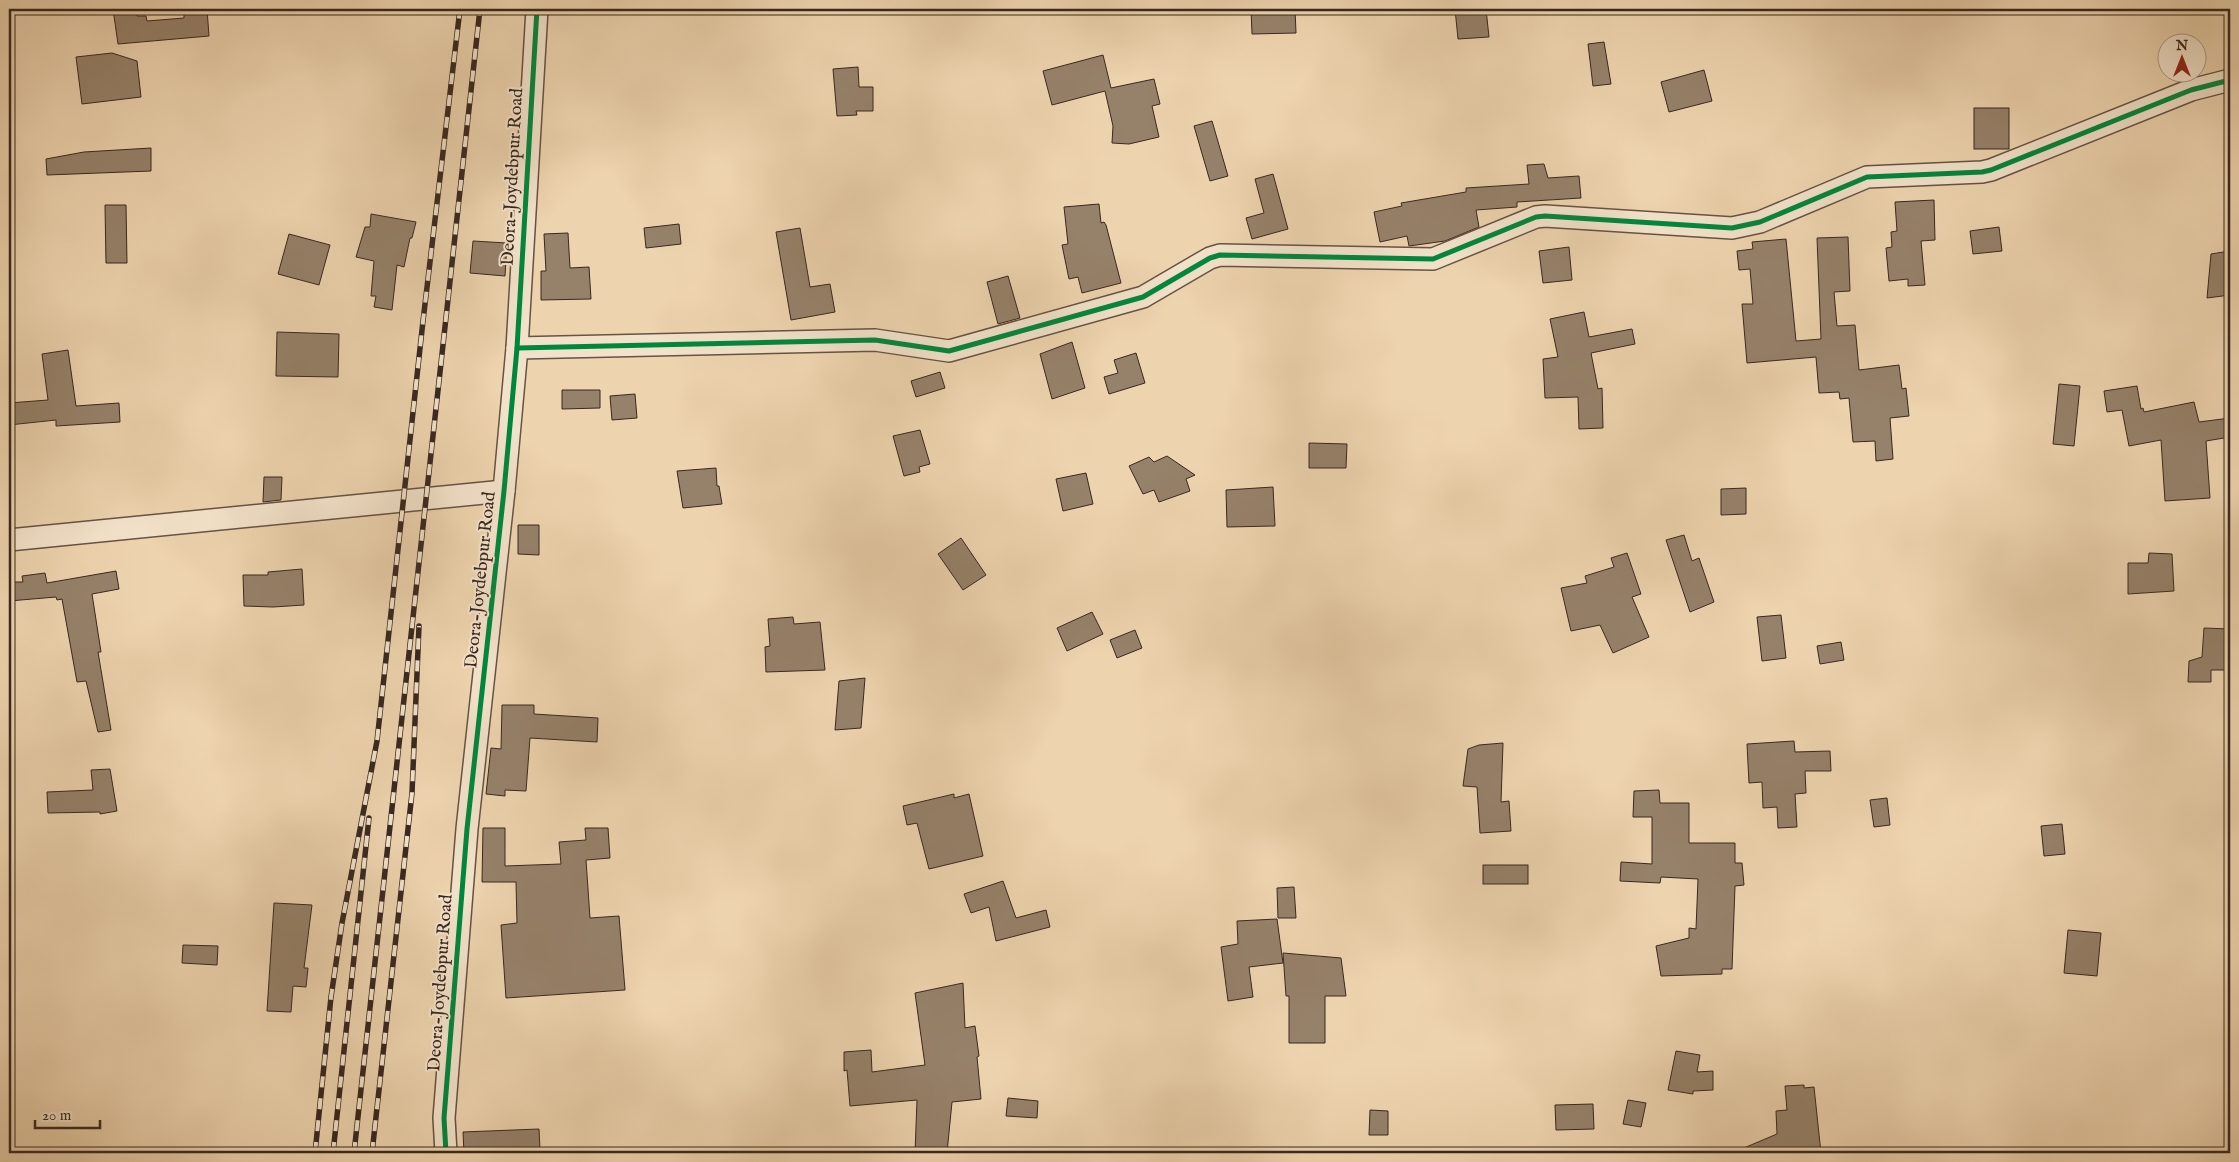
<svg xmlns="http://www.w3.org/2000/svg" width="2239" height="1162" font-family="'IM FELL English',serif">
<style>
.building{fill:#96816a;stroke:#382820}
.lines{fill:none;stroke-linecap:round;stroke-linejoin:round}
.minor-casing{stroke:#655344;stroke-width:24}
.minor{stroke:#f3e2ca;stroke-width:21}
.rail-casing{stroke:#382820;stroke-width:5.5}
.rail{stroke:#f3e2ca;stroke-width:4;stroke-dasharray:11;stroke-linecap:butt}
.cycleway-casing{stroke:#f3e2ca;stroke-width:8}
.cycleway{stroke:#00873e;stroke-width:5}
.labels{text-anchor:middle;dominant-baseline:central;stroke-width:4;stroke-linejoin:round;paint-order:stroke}
.street-label{font-size:18px;fill:#382820;stroke:#f3e2ca}
</style>
<rect width="100%" height="100%" fill="#edd3ae"/>
<filter id="stains"><feTurbulence type="fractalNoise" baseFrequency=".004" numOctaves="4"/><feColorMatrix values="0 0 0 0 .2 0 0 0 0 .09 0 0 0 0 .02 0 0 0 .5 -.17"/></filter>
<radialGradient id="worn" r=".72"><stop offset=".6" stop-color="#630" stop-opacity="0"/><stop offset="1" stop-color="#630" stop-opacity=".3"/></radialGradient>
<!-- building -->
<g class="building">
<path d="M 113,9 L 136,9 L 137,16 L 146,16 L 147,21 L 184,18 L 184,9 L 207,9 L 209,36 L 118,44 Z"/>
<path d="M 1251,9 L 1295,9 L 1296,33 L 1252,34 Z"/>
<path d="M 1455,9 L 1486,9 L 1489,37 L 1458,39 Z"/>
<path d="M 1604,42 L 1611,84 L 1593,86 L 1588,44 Z"/>
<path d="M 112,53 L 137,61 L 141,97 L 82,104 L 76,57 Z"/>
<path d="M 1103,55 L 1111,88 L 1154,79 L 1160,104 L 1152,106 L 1159,137 L 1129,144 L 1112,143 L 1113,126 L 1105,91 L 1052,105 L 1043,71 Z"/>
<path d="M 858,67 L 859,87 L 873,87 L 873,111 L 856,111 L 857,115 L 837,116 L 833,69 Z"/>
<path d="M 1704,70 L 1712,101 L 1669,112 L 1661,82 Z"/>
<rect x="1974" y="108" width="35" height="41"/>
<path d="M 1212,121 L 1228,176 L 1210,181 L 1194,126 Z"/>
<path d="M 151,148 L 151,171 L 47,175 L 46,159 L 84,152 Z"/>
<path d="M 1544,164 L 1548,178 L 1579,176 L 1581,198 L 1517,202 L 1517,207 L 1476,210 L 1479,227 L 1445,241 L 1409,246 L 1407,236 L 1380,242 L 1374,212 L 1402,206 L 1401,203 L 1466,192 L 1466,188 L 1529,184 L 1527,165 Z"/>
<path d="M 1273,174 L 1288,229 L 1252,239 L 1246,218 L 1264,213 L 1255,179 Z"/>
<path d="M 1934,200 L 1935,240 L 1921,241 L 1925,285 L 1908,286 L 1908,279 L 1889,281 L 1886,248 L 1892,247 L 1891,232 L 1897,231 L 1895,202 Z"/>
<path d="M 1099,204 L 1101,223 L 1104,222 L 1106,225 L 1121,283 L 1082,293 L 1078,277 L 1069,279 L 1062,245 L 1068,244 L 1064,207 Z"/>
<path d="M 105,205 L 126,205 L 127,263 L 106,263 Z"/>
<path d="M 371,214 L 416,222 L 412,238 L 410,238 L 404,267 L 397,265 L 392,310 L 374,307 L 376,296 L 371,296 L 374,261 L 356,257 L 365,227 L 370,227 Z"/>
<path d="M 679,224 L 681,244 L 646,248 L 644,228 Z"/>
<path d="M 1999,227 L 2002,251 L 1973,254 L 1970,231 Z"/>
<path d="M 800,228 L 810,287 L 830,284 L 835,312 L 791,320 L 776,232 Z"/>
<path d="M 568,233 L 570,268 L 589,267 L 591,299 L 541,300 L 541,271 L 546,271 L 544,234 Z"/>
<path d="M 289,234 L 330,245 L 319,285 L 278,274 Z"/>
<path d="M 1848,237 L 1850,291 L 1834,292 L 1837,326 L 1855,325 L 1859,370 L 1899,365 L 1902,389 L 1906,388 L 1909,416 L 1890,418 L 1893,459 L 1876,461 L 1875,441 L 1853,442 L 1849,398 L 1840,399 L 1839,392 L 1819,393 L 1816,357 L 1747,363 L 1742,304 L 1753,304 L 1750,269 L 1739,270 L 1737,251 L 1753,249 L 1752,242 L 1786,239 L 1796,341 L 1821,339 L 1817,238 Z"/>
<path d="M 473,241 L 507,243 L 505,276 L 470,273 Z"/>
<path d="M 1569,247 L 1572,280 L 1543,283 L 1539,251 Z"/>
<path d="M 2230,251 L 2230,295 L 2207,298 L 2211,254 Z"/>
<path d="M 1008,276 L 1020,318 L 998,324 L 987,282 Z"/>
<path d="M 1584,312 L 1589,337 L 1632,329 L 1635,344 L 1591,353 L 1598,389 L 1602,388 L 1603,428 L 1579,429 L 1578,397 L 1545,398 L 1543,359 L 1558,357 L 1550,319 Z"/>
<path d="M 277,332 L 339,334 L 338,377 L 276,376 Z"/>
<path d="M 1072,342 L 1085,388 L 1052,399 L 1040,354 Z"/>
<path d="M 68,350 L 76,406 L 119,403 L 120,422 L 56,426 L 56,420 L 9,425 L 9,403 L 48,400 L 42,354 Z"/>
<path d="M 1136,353 L 1145,383 L 1109,394 L 1104,377 L 1118,373 L 1114,360 Z"/>
<path d="M 940,372 L 945,388 L 916,397 L 911,381 Z"/>
<path d="M 2059,384 L 2080,386 L 2074,446 L 2053,444 Z"/>
<path d="M 2137,386 L 2141,409 L 2143,408 L 2144,412 L 2194,402 L 2199,422 L 2230,418 L 2230,437 L 2206,441 L 2210,498 L 2165,501 L 2161,440 L 2129,446 L 2122,410 L 2107,412 L 2104,391 Z"/>
<path d="M 562,390 L 600,390 L 600,408 L 562,409 Z"/>
<path d="M 635,394 L 637,418 L 612,420 L 610,396 Z"/>
<path d="M 920,430 L 930,464 L 919,467 L 920,472 L 904,476 L 893,436 Z"/>
<path d="M 1309,443 L 1347,444 L 1346,468 L 1309,468 Z"/>
<path d="M 1167,456 L 1195,475 L 1186,479 L 1190,491 L 1159,502 L 1154,490 L 1143,494 L 1129,466 L 1149,457 L 1154,462 Z"/>
<path d="M 716,468 L 717,486 L 719,486 L 722,504 L 683,508 L 677,471 Z"/>
<path d="M 1086,473 L 1093,504 L 1063,511 L 1056,479 Z"/>
<path d="M 264,477 L 282,477 L 281,500 L 263,502 Z"/>
<path d="M 1273,487 L 1275,526 L 1227,527 L 1226,490 Z"/>
<path d="M 1746,488 L 1746,514 L 1721,515 L 1721,489 Z"/>
<path d="M 518,525 L 539,525 L 539,555 L 518,554 Z"/>
<path d="M 1684,535 L 1692,561 L 1699,558 L 1714,602 L 1690,612 L 1666,540 Z"/>
<path d="M 961,538 L 986,575 L 963,590 L 938,554 Z"/>
<path d="M 1627,553 L 1641,594 L 1632,597 L 1649,637 L 1613,653 L 1600,625 L 1571,631 L 1561,588 L 1587,583 L 1585,576 L 1614,567 L 1611,558 Z"/>
<path d="M 2149,553 L 2172,554 L 2174,591 L 2128,594 L 2128,563 L 2148,563 Z"/>
<path d="M 302,569 L 304,605 L 273,607 L 244,606 L 243,575 L 268,575 L 268,572 Z"/>
<path d="M 116,571 L 119,589 L 92,594 L 101,652 L 98,652 L 111,730 L 98,732 L 86,681 L 77,682 L 62,599 L 57,600 L 56,597 L 9,601 L 9,582 L 23,582 L 22,576 L 45,573 L 47,583 Z"/>
<path d="M 1092,612 L 1103,634 L 1067,651 L 1057,628 Z"/>
<path d="M 1781,615 L 1786,658 L 1762,661 L 1757,617 Z"/>
<path d="M 793,617 L 794,624 L 820,622 L 825,670 L 766,672 L 765,647 L 770,646 L 768,619 Z"/>
<path d="M 2204,628 L 2230,629 L 2230,670 L 2211,670 L 2211,682 L 2188,682 L 2189,661 L 2202,657 Z"/>
<path d="M 1135,630 L 1142,648 L 1117,658 L 1110,640 Z"/>
<path d="M 1841,642 L 1844,660 L 1820,664 L 1817,646 Z"/>
<path d="M 865,678 L 861,728 L 835,730 L 839,681 Z"/>
<path d="M 502,705 L 534,705 L 534,714 L 598,718 L 597,742 L 530,738 L 526,791 L 505,790 L 505,796 L 486,794 L 491,748 L 501,749 Z"/>
<path d="M 1794,741 L 1795,752 L 1830,751 L 1831,771 L 1805,771 L 1806,793 L 1795,794 L 1797,827 L 1778,828 L 1777,807 L 1763,808 L 1762,782 L 1749,783 L 1747,744 Z"/>
<path d="M 1503,743 L 1501,802 L 1509,801 L 1511,831 L 1480,833 L 1477,787 L 1463,786 L 1468,749 L 1479,745 Z"/>
<path d="M 110,769 L 117,811 L 100,814 L 100,812 L 48,813 L 47,792 L 93,790 L 91,770 Z"/>
<path d="M 1659,790 L 1660,803 L 1689,803 L 1689,843 L 1735,843 L 1735,863 L 1742,863 L 1744,885 L 1735,886 L 1732,969 L 1722,969 L 1722,974 L 1661,976 L 1656,946 L 1689,938 L 1689,928 L 1696,929 L 1698,879 L 1661,877 L 1660,883 L 1620,881 L 1621,862 L 1652,864 L 1652,817 L 1633,817 L 1634,791 Z"/>
<path d="M 954,794 L 954,798 L 969,794 L 983,856 L 929,869 L 917,823 L 907,825 L 903,806 Z"/>
<path d="M 1887,798 L 1890,825 L 1874,827 L 1870,800 Z"/>
<path d="M 2062,824 L 2065,854 L 2044,856 L 2041,826 Z"/>
<path d="M 483,828 L 505,828 L 505,866 L 561,864 L 559,842 L 586,840 L 585,828 L 608,828 L 610,858 L 586,860 L 590,918 L 619,916 L 625,990 L 506,998 L 501,925 L 517,923 L 516,882 L 482,882 Z"/>
<rect x="1483" y="865" width="45" height="19"/>
<path d="M 1003,881 L 1016,918 L 1046,910 L 1050,927 L 996,941 L 989,907 L 971,913 L 964,894 Z"/>
<path d="M 1294,887 L 1296,918 L 1278,918 L 1277,888 Z"/>
<path d="M 274,903 L 312,905 L 304,968 L 308,968 L 306,987 L 293,986 L 291,1012 L 267,1011 Z"/>
<path d="M 1277,919 L 1283,963 L 1249,967 L 1253,997 L 1228,1001 L 1221,947 L 1238,944 L 1237,921 Z"/>
<path d="M 2068,930 L 2101,933 L 2097,976 L 2064,973 Z"/>
<path d="M 183,945 L 218,946 L 217,965 L 182,963 Z"/>
<path d="M 1283,953 L 1341,958 L 1346,996 L 1325,996 L 1325,1043 L 1289,1043 L 1289,996 L 1286,996 Z"/>
<path d="M 963,983 L 965,1028 L 975,1026 L 979,1056 L 977,1057 L 981,1099 L 952,1102 L 947,1153 L 915,1153 L 917,1100 L 850,1106 L 847,1070 L 844,1071 L 844,1052 L 871,1050 L 872,1072 L 925,1065 L 915,993 Z"/>
<path d="M 1676,1051 L 1700,1055 L 1697,1072 L 1713,1071 L 1713,1090 L 1693,1091 L 1693,1094 L 1668,1090 Z"/>
<path d="M 1804,1085 L 1804,1088 L 1814,1087 L 1821,1153 L 1732,1153 L 1777,1134 L 1776,1111 L 1787,1110 L 1785,1086 Z"/>
<path d="M 1008,1098 L 1038,1101 L 1037,1118 L 1006,1116 Z"/>
<path d="M 1628,1100 L 1646,1103 L 1641,1127 L 1623,1124 Z"/>
<path d="M 1593,1104 L 1594,1129 L 1556,1130 L 1555,1105 Z"/>
<path d="M 1370,1110 L 1388,1111 L 1388,1135 L 1369,1135 Z"/>
<path d="M 539,1129 L 540,1150 L 464,1153 L 463,1132 Z"/>
</g>
<g class="lines">
<defs>
<g id="minor">
<path d="M 517,348 L 875,340 L 949,351 L 1143,297 L 1210,258 L 1220,255 L 1433,259 L 1536,217 L 1545,216 L 1732,228 L 1760,222 L 1867,177 L 1982,172 L 1991,170 L 2191,90 L 2230,80"/>
<path d="M 9,540 L 504,491"/>
<path d="M 446,1153 L 444,1118 L 467,829 L 504,491 L 517,348 L 537,9"/>
</g>
</defs>
<!-- minor casing -->
<use href="#minor" class="minor-casing"/>
<!-- minor -->
<use href="#minor" class="minor"/>
<defs>
<g id="rail">
<path d="M 315,1153 L 331,997 L 342,923 L 377,741 L 423,321 L 460,9"/>
<path d="M 333,1153 L 369,818"/>
<path d="M 354,1153 L 480,9"/>
<path d="M 372,1153 L 412,793 L 419,626"/>
</g>
</defs>
<!-- rail casing -->
<use href="#rail" class="rail-casing"/>
<!-- rail -->
<use href="#rail" class="rail"/>
<defs>
<g id="cycleway">
<path d="M 517,348 L 875,340 L 949,351 L 1143,297 L 1210,258 L 1220,255 L 1433,259 L 1536,217 L 1545,216 L 1732,228 L 1760,222 L 1867,177 L 1982,172 L 1991,170 L 2191,90 L 2230,80"/>
<path d="M 446,1153 L 444,1118 L 467,829 L 504,491 L 517,348 L 537,9"/>
</g>
</defs>
<!-- cycleway casing -->
<use href="#cycleway" class="cycleway-casing"/>
<!-- cycleway -->
<use href="#cycleway" class="cycleway"/>
</g>
<g class="labels">
<!-- street labels -->
<g class="street-label">
<text transform="translate(513 177) rotate(-87)">Deora-Joydebpur Road</text>
<text transform="translate(481 580) rotate(-84)">Deora-Joydebpur Road</text>
<text transform="translate(441 983) rotate(-86)">Deora-Joydebpur Road</text>
</g>
</g>
<!-- margin -->
<rect width="2239" height="1162" fill="none" stroke="#edd3ae" stroke-width="30"/>
<rect x="10" y="10" width="2219" height="1142" fill="none" stroke="#382820" stroke-width="2.5"/>
<rect x="15" y="15" width="2209" height="1132" fill="none" stroke="#382820"/>
<!-- north arrow -->
<g transform="translate(2182 58)"><circle r="24" fill="#f3e2ca" stroke="#a89886"/>
<path d="M0-4L9 19L0 12L-9 19Z" fill="#8f2418"/>
<text y="-8" font-size="14" font-weight="bold" text-anchor="middle" fill="#382820">N</text>
</g>
<!-- scale -->
<path d="M35 1120v8h65v-8" fill="none" stroke="#382820" stroke-width="2.5"/>
<text x="42" y="1120" font-size="15" fill="#382820" stroke="#f3e2ca" stroke-width="4" paint-order="stroke">20 m</text>
<rect width="100%" height="100%" filter="url(#stains)"/>
<rect width="100%" height="100%" fill="url(#worn)"/>
</svg>
